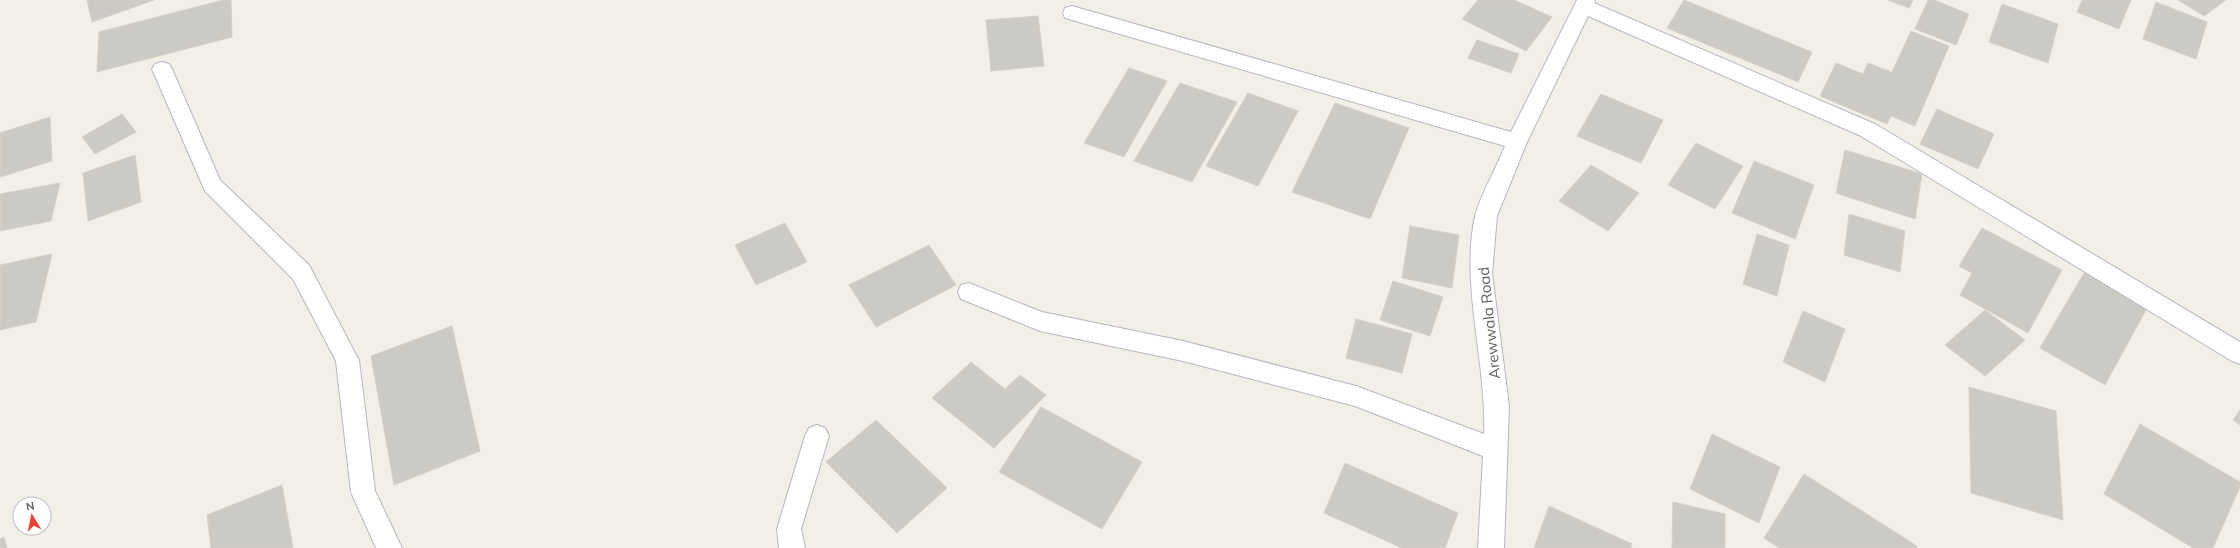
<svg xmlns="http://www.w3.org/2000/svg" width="2240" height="548" font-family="Mulish,sans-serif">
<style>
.building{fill:#cccac5;stroke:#d6d1c6}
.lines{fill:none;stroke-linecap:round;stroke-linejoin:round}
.minor-casing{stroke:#b5b8bc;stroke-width:2}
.minor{fill:#fff;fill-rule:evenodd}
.labels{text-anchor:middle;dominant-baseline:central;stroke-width:3;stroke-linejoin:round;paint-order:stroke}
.street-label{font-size:15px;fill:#5f6368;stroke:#fff}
</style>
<rect width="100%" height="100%" fill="#f1efe8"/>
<!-- building -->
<g class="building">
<path d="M 87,0 L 154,0 L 92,22 Z"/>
<path d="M 223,0 L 231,0 L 232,37 L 97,72 L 99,32 Z"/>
<path d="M 1478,0 L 1514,0 L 1552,17 L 1526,51 L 1462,19 Z"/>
<path d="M 1684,0 L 1812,52 L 1798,82 L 1667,28 Z"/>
<path d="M 1888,0 L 1913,0 L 1909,8 Z"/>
<path d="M 1928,0 L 1934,0 L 1969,14 L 1956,45 L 1915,29 Z"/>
<path d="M 2082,0 L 2131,0 L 2119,29 L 2077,12 Z"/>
<path d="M 2178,0 L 2226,0 L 2204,16 Z"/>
<path d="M 2156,2 L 2207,22 L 2196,59 L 2143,39 Z"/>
<path d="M 2002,4 L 2058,24 L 2048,63 L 1989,42 Z"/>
<path d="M 1038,16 L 1044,66 L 991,71 L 986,20 Z"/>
<path d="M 1911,31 L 1949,46 L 1915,126 L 1891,116 L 1887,124 L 1820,96 L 1836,63 L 1863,74 L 1868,63 L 1892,72 Z"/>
<path d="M 1477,40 L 1519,54 L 1511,73 L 1468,58 Z"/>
<path d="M 1129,68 L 1167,81 L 1124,157 L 1084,143 Z"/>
<path d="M 1180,83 L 1237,102 L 1192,182 L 1134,161 Z"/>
<path d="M 1248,93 L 1298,111 L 1258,186 L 1206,166 Z"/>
<path d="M 1601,94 L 1663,120 L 1641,163 L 1577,136 Z"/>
<path d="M 1335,103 L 1409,128 L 1370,219 L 1292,192 Z"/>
<path d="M 1937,109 L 1994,134 L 1978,169 L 1920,144 Z"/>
<path d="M 122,114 L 136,132 L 95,154 L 82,137 Z"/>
<path d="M 50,117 L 52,161 L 0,177 L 0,133 Z"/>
<path d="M 1696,143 L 1743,166 L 1715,209 L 1668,185 Z"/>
<path d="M 1845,150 L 1922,174 L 1915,219 L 1836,193 Z"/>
<path d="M 135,155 L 141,202 L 88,221 L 83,173 Z"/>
<path d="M 1754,161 L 1814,185 L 1795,239 L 1732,213 Z"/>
<path d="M 1591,165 L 1639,193 L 1608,231 L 1559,201 Z"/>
<path d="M 60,183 L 51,221 L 0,231 L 0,194 Z"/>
<path d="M 1849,214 L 1905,231 L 1900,272 L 1844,255 Z"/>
<path d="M 785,223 L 807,262 L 756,285 L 735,245 Z"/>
<path d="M 1410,226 L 1459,235 L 1452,288 L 1402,278 Z"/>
<path d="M 1982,228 L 2062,270 L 2028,333 L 1960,295 L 1972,273 L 1959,266 Z"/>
<path d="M 1757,234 L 1789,245 L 1777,296 L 1743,284 Z"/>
<path d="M 929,245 L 956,285 L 876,327 L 849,285 Z"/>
<path d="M 52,254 L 36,322 L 0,330 L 0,265 Z"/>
<path d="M 2084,273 L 2147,308 L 2105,385 L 2040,348 Z"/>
<path d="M 1393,281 L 1443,297 L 1430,336 L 1380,320 Z"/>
<path d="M 1985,310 L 2025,340 L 1985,376 L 1945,345 Z"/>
<path d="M 1803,311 L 1845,329 L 1825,382 L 1783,362 Z"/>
<path d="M 1356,319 L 1412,334 L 1402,373 L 1346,358 Z"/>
<path d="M 452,326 L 480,451 L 394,485 L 371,356 Z"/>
<path d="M 971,362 L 1005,389 L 1020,375 L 1046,395 L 994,448 L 932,398 Z"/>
<path d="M 1969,387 L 2056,411 L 2063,520 L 1971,493 Z"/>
<path d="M 1041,407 L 1142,462 L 1102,529 L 999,472 Z"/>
<path d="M 2240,410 L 2240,425 L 2233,420 Z"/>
<path d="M 876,420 L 947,488 L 897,533 L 826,462 Z"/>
<path d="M 2140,424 L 2240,482 L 2240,487 L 2213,548 L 2193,548 L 2104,494 Z"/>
<path d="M 1712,434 L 1780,467 L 1759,523 L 1690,489 Z"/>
<path d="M 1345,463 L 1458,513 L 1445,548 L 1402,548 L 1324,513 Z"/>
<path d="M 1804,474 L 1917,546 L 1916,548 L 1779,548 L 1764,538 Z"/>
<path d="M 282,485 L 293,548 L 211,548 L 207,515 Z"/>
<path d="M 1673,502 L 1725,514 L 1725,548 L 1672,548 Z"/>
<path d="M 1549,506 L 1632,544 L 1631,548 L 1534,548 Z"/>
<path d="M 4,537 L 7,548 L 0,548 L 0,539 Z"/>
</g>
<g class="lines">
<defs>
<g id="minor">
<path d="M 1577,0 L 1595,0 L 1594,3 L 1875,124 L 2240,342 L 2240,364 L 2232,361 L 1861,136 L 1588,16 L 1527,142 L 1497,216 L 1492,273 L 1509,406 L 1504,548 L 1478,548 L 1483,456 L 1355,406 L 1183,361 L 1040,331 L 961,299 L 958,292 L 961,285 L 969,283 L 1042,312 L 1183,341 L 1356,386 L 1484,434 C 1487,363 1460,285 1475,216 C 1480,197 1497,166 1505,146 L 1065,18 L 1063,13 L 1065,8 L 1072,6 L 1511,132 Z"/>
<path d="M 162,62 L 169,64 L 172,69 L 220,180 L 309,265 L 355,353 L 359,360 L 375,491 L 402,548 L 376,548 L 351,492 L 336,361 L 293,279 L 205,191 L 152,69 L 155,64 Z"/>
<path d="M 817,425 L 825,428 L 829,436 L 801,529 L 805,548 L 779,548 L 777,529 L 805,436 L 809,428 Z"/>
</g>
</defs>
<!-- minor casing -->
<use href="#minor" class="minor-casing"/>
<!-- minor -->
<use href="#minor" class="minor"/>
</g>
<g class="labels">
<!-- street labels -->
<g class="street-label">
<text transform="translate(1489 323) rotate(-96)">Arewwala Road</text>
</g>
</g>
<!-- north arrow -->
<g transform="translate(32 516) rotate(350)"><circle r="19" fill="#ffffff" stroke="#bfc1c3"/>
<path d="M0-3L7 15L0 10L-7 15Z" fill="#ea4335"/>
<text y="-6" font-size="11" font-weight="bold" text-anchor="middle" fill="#5f6368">N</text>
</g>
</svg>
